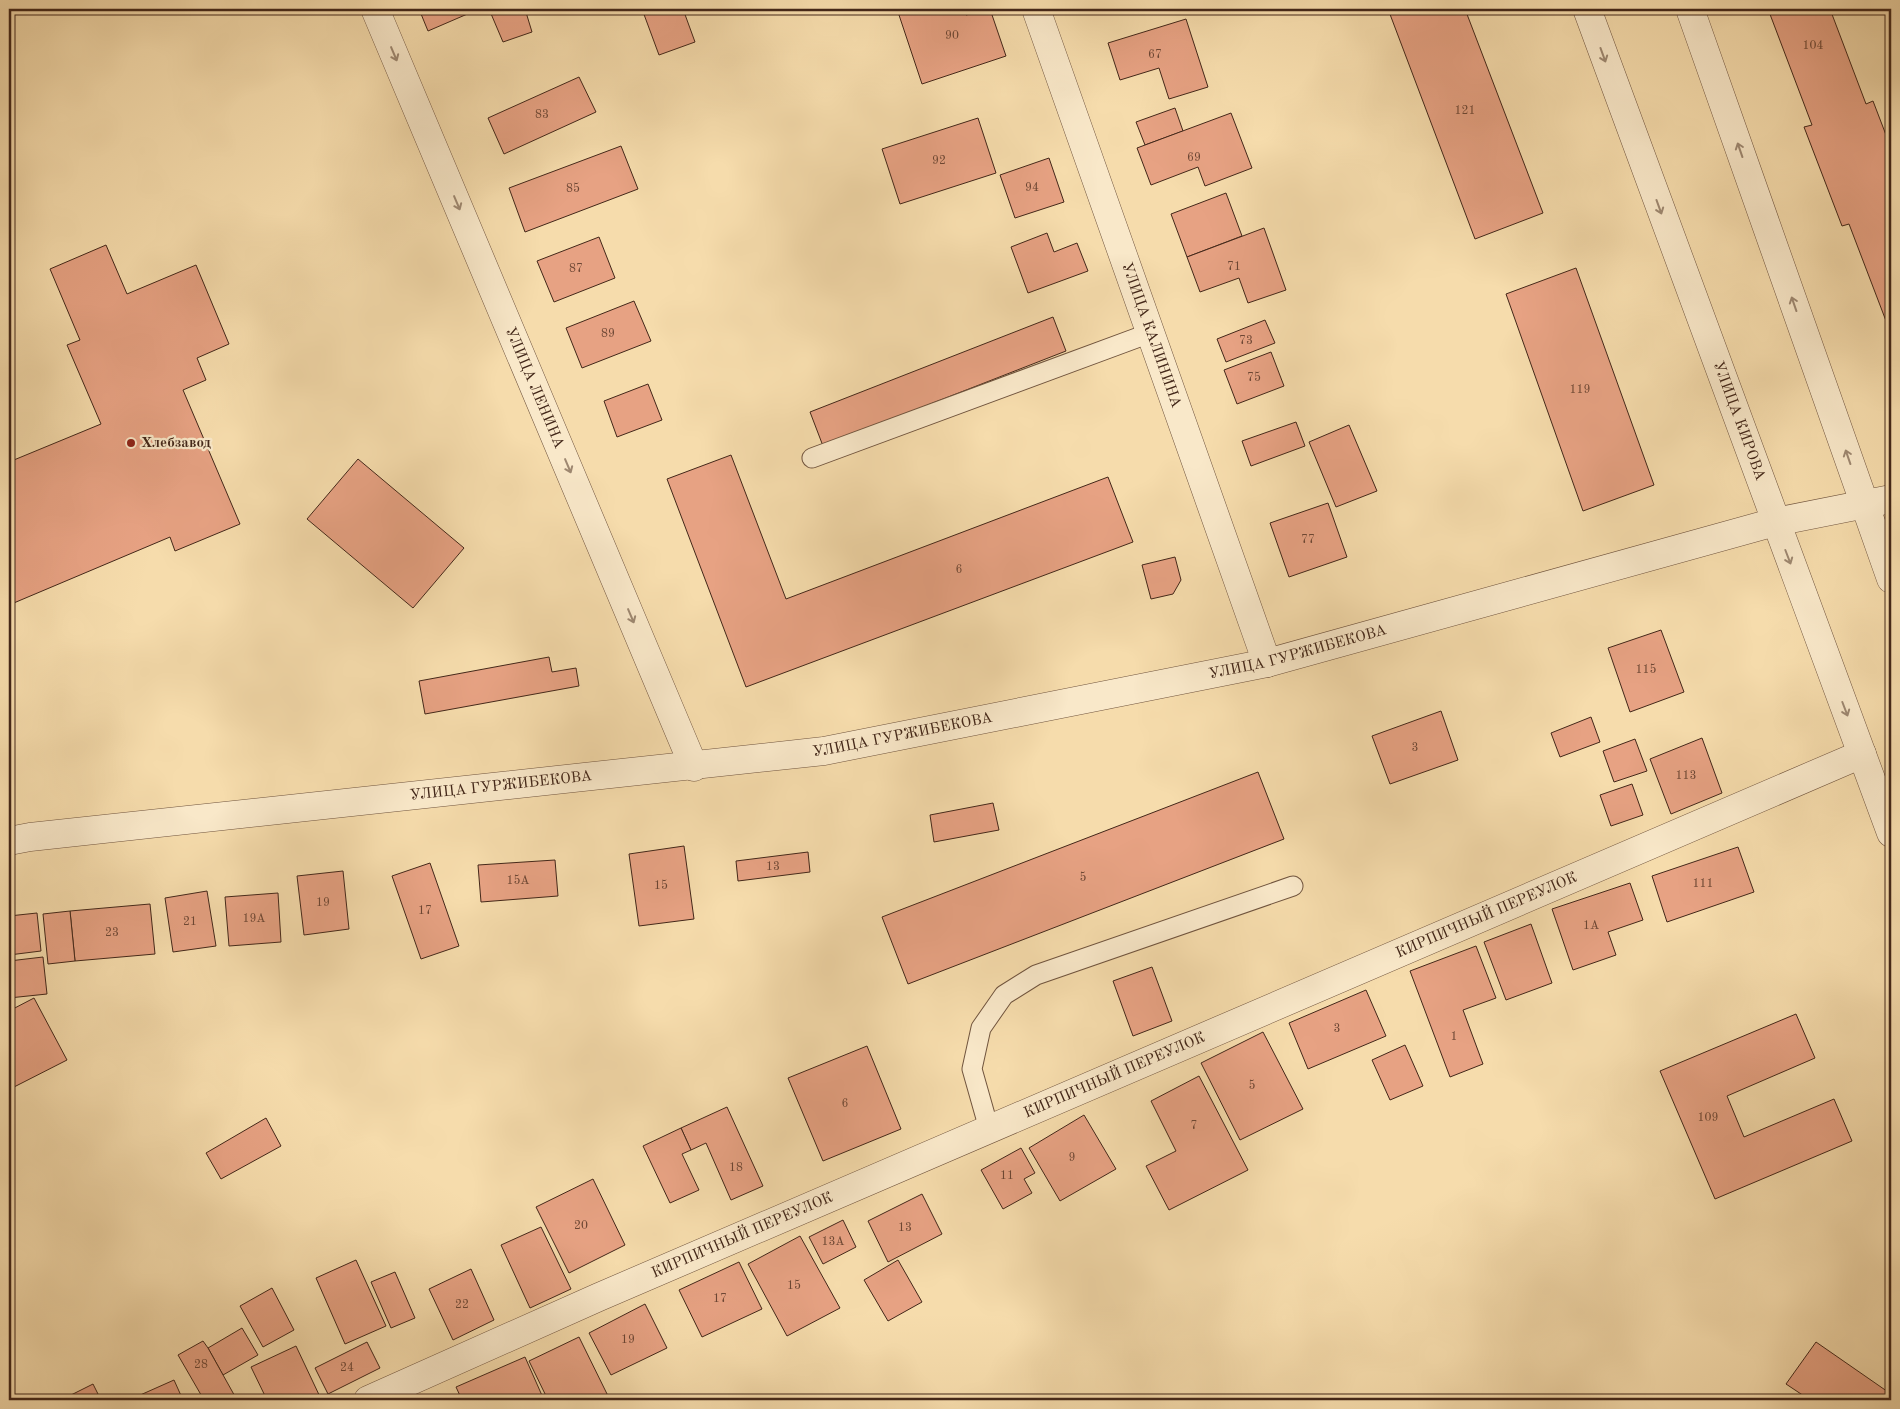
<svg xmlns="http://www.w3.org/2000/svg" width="1900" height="1409" font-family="'Old Standard TT',serif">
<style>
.building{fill:#e7a283;stroke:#432719}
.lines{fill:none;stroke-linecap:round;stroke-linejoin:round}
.service-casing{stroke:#70543e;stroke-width:21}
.minor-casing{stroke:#70543e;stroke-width:29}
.tertiary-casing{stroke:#70543e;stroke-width:29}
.service{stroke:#f9e8c9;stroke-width:19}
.minor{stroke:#f9e8c9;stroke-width:28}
.tertiary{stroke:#f9e8c9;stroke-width:28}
.oneway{stroke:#9e8871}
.poi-dot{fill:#8f2418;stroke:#f9e8c9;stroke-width:2}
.labels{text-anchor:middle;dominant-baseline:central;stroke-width:4.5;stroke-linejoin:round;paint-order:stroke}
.number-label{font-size:12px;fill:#6c4634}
.street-label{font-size:15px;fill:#432719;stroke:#f9e8c9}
.poi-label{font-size:15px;font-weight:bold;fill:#432719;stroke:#f9e8c9;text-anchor:start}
</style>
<rect width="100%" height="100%" fill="#f6dcac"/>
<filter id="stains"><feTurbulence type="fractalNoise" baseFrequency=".004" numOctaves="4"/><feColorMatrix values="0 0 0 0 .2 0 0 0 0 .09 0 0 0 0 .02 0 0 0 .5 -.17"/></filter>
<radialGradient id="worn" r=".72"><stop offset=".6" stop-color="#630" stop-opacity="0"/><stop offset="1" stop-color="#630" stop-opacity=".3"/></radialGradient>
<!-- building -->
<g class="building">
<path d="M 419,9 L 479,9 L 428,31 Z"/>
<path d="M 489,9 L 525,9 L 532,32 L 503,42 Z"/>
<path d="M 642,9 L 683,9 L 695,42 L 659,55 Z"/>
<path d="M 897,9 L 964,9 L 966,15 L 990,9 L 1006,56 L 922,84 Z"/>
<path d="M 1388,9 L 1465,9 L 1543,213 L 1475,239 Z"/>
<path d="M 1768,9 L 1830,9 L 1866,104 L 1873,101 L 1891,148 L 1891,334 L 1849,224 L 1842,226 L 1804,127 L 1812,125 Z"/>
<path d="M 1186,19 L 1208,87 L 1169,99 L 1159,68 L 1120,80 L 1108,43 Z"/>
<path d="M 579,77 L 596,112 L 504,154 L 488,118 Z"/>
<path d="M 1175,108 L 1183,131 L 1145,145 L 1136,122 Z"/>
<path d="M 1231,113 L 1252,168 L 1205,186 L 1198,167 L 1151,185 L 1137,148 Z"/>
<path d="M 978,118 L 996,173 L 900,204 L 882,149 Z"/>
<path d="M 621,146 L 638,189 L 525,232 L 509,188 Z"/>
<path d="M 1049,158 L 1064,202 L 1015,218 L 1000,175 Z"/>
<path d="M 1226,193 L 1242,236 L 1187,257 L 1171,214 Z"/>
<path d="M 1264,228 L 1286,290 L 1248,303 L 1239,278 L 1200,292 L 1187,257 Z"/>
<path d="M 1047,233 L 1054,252 L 1077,243 L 1088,271 L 1028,293 L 1011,247 Z"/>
<path d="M 599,237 L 615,278 L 554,302 L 537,261 Z"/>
<path d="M 106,245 L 127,294 L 196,265 L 229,344 L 197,358 L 206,380 L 183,390 L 240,524 L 175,551 L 170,537 L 9,605 L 9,462 L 101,424 L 67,345 L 80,340 L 50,269 Z"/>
<path d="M 1576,268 L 1654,485 L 1583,511 L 1506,294 Z"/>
<path d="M 634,301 L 651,341 L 582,368 L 566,328 Z"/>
<path d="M 1053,317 L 1066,351 L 823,446 L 810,412 Z"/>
<path d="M 1265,320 L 1275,343 L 1226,362 L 1217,339 Z"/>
<path d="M 1271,352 L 1284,386 L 1237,404 L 1224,370 Z"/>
<path d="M 648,384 L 662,420 L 617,437 L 604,401 Z"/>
<path d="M 1296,422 L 1305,446 L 1251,466 L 1242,441 Z"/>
<path d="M 1349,425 L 1377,491 L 1336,507 L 1309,442 Z"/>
<path d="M 731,455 L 786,599 L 1108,477 L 1133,542 L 746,687 L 667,479 Z"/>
<path d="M 358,459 L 464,548 L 413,608 L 307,519 Z"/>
<path d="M 1328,503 L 1347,557 L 1289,577 L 1270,523 Z"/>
<path d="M 1175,557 L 1181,580 L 1173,594 L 1151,599 L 1142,565 Z"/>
<path d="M 1661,630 L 1684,692 L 1630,712 L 1608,648 Z"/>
<path d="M 549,657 L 552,672 L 576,668 L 579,686 L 425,714 L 419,681 Z"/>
<path d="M 1441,711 L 1458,760 L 1390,784 L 1372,736 Z"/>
<path d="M 1591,717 L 1600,742 L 1560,757 L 1551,733 Z"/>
<path d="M 1702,738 L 1722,793 L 1671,814 L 1650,759 Z"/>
<path d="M 1635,739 L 1647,771 L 1614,782 L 1603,751 Z"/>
<path d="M 1258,772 L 1284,839 L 908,984 L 882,917 Z"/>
<path d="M 1632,784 L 1643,815 L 1611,826 L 1600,795 Z"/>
<path d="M 993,803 L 999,830 L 934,842 L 930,815 Z"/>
<path d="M 684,846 L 694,919 L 639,926 L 629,854 Z"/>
<path d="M 1738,847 L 1754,892 L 1667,922 L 1652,876 Z"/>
<path d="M 808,852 L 810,872 L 738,881 L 736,861 Z"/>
<path d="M 555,860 L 558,896 L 481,902 L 478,865 Z"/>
<path d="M 430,863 L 459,946 L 421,959 L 392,876 Z"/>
<path d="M 343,871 L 349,929 L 304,935 L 297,876 Z"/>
<path d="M 1630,883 L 1643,920 L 1608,932 L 1616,955 L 1573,970 L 1552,909 Z"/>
<path d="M 207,891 L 216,946 L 173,952 L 165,898 Z"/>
<path d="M 278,893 L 281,942 L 229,946 L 225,897 Z"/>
<path d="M 150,904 L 155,954 L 75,961 L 70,911 Z"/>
<path d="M 70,911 L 75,961 L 48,964 L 43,914 Z"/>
<path d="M 37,913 L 41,951 L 9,955 L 9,916 Z"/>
<path d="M 1531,924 L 1552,983 L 1506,1000 L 1484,942 Z"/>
<path d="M 1476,946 L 1496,998 L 1463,1010 L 1483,1064 L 1450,1077 L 1410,971 Z"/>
<path d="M 43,957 L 47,994 L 9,998 L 9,961 Z"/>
<path d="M 1152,967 L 1172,1021 L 1133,1036 L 1113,981 Z"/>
<path d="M 1366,990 L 1386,1036 L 1308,1069 L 1289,1023 Z"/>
<path d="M 34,998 L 67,1060 L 14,1087 L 9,1076 L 9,1011 Z"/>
<path d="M 1796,1014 L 1815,1058 L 1727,1096 L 1744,1137 L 1834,1099 L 1852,1141 L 1715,1199 L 1660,1071 Z"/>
<path d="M 1263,1032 L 1303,1109 L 1240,1140 L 1201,1063 Z"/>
<path d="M 1405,1045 L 1423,1086 L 1390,1100 L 1372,1060 Z"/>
<path d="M 867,1046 L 901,1129 L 823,1161 L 788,1078 Z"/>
<path d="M 1199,1076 L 1248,1170 L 1169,1210 L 1146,1166 L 1176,1151 L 1151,1101 Z"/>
<path d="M 727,1107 L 763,1186 L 731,1200 L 706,1143 L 691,1150 L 681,1128 Z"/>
<path d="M 1084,1115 L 1116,1169 L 1060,1201 L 1029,1148 Z"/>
<path d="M 266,1118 L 281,1146 L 221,1179 L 206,1153 Z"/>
<path d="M 681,1128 L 691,1150 L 682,1154 L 699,1190 L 670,1203 L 643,1146 Z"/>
<path d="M 1021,1148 L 1035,1173 L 1024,1179 L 1032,1193 L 1003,1209 L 981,1170 Z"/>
<path d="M 593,1179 L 625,1245 L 569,1273 L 536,1207 Z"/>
<path d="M 922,1194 L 942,1234 L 888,1262 L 868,1221 Z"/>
<path d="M 843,1220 L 856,1247 L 823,1264 L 809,1237 Z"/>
<path d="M 541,1227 L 571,1289 L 530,1308 L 501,1245 Z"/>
<path d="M 800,1236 L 840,1308 L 787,1336 L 748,1264 Z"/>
<path d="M 356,1260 L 386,1326 L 345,1344 L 316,1278 Z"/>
<path d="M 898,1260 L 922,1302 L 888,1321 L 864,1280 Z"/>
<path d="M 739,1262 L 762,1309 L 702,1337 L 679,1290 Z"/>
<path d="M 471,1269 L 494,1320 L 453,1340 L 429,1289 Z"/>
<path d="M 395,1272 L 415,1318 L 391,1328 L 371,1282 Z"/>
<path d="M 272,1288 L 294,1330 L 263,1347 L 240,1306 Z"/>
<path d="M 645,1304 L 667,1348 L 611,1375 L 589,1333 Z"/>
<path d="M 242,1328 L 258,1355 L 223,1375 L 208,1348 Z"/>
<path d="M 579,1337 L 610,1400 L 548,1400 L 529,1361 Z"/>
<path d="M 203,1341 L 208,1348 L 237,1400 L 204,1400 L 178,1355 Z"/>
<path d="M 367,1342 L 380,1368 L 328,1394 L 315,1368 Z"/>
<path d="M 1816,1342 L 1891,1394 L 1891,1400 L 1810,1400 L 1786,1384 Z"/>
<path d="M 296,1346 L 321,1399 L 267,1400 L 251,1367 Z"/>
<path d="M 525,1357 L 544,1400 L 462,1400 L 456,1387 Z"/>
<path d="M 174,1380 L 183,1400 L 140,1400 L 138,1396 Z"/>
<path d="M 93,1384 L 101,1400 L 61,1400 Z"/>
</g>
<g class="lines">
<defs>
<g id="service">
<path d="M 812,458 L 1150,333"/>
<path d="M 989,1129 L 972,1069 L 981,1028 L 1004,995 L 1036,975 L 1293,886"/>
</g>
<g id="minor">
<path id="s1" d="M 375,9 L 694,767"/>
<path id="s2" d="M 1036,9 L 1267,663"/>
<path id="s3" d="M 9,841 L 30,837 L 824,751 L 1267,663 L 1775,522 L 1891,499"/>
<path id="s4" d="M 368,1400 L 599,1297 L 1862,754"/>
</g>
<g id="tertiary">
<path id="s5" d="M 1587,9 L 1891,833"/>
<path d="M 1690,9 L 1891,579"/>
</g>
</defs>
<!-- service casing -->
<use href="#service" class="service-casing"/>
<!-- minor casing -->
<use href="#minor" class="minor-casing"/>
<!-- tertiary casing -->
<use href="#tertiary" class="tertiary-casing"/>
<!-- service -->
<use href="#service" class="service"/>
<!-- minor -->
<use href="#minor" class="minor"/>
<!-- tertiary -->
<use href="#tertiary" class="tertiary"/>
</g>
<!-- one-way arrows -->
<defs><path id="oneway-shaft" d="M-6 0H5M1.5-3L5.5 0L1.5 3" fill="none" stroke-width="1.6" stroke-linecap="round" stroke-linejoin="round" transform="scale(1.25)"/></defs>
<g class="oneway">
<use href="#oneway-shaft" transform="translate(394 54) rotate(67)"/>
<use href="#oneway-shaft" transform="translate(1603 55) rotate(70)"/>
<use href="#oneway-shaft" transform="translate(1740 150) rotate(-109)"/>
<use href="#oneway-shaft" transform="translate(457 203) rotate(67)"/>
<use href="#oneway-shaft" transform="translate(1659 207) rotate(70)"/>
<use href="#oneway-shaft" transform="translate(1794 304) rotate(-109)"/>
<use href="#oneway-shaft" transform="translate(1848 457) rotate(-109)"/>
<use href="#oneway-shaft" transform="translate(568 466) rotate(67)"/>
<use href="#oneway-shaft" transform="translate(1788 557) rotate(69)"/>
<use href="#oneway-shaft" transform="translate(631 616) rotate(67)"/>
<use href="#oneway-shaft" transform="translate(1845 709) rotate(69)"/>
</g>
<!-- markers -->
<circle class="poi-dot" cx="131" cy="443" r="5"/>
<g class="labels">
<!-- number labels -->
<g class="number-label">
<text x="952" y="36">90</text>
<text x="1813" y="46">104</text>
<text x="1155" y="55">67</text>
<text x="1465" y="111">121</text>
<text x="542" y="115">83</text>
<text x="1194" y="158">69</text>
<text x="939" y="161">92</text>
<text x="1032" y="188">94</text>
<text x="573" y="189">85</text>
<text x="1234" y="267">71</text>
<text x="576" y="269">87</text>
<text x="608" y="334">89</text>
<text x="1246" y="341">73</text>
<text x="1254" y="378">75</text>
<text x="1580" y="390">119</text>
<text x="1308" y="540">77</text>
<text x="959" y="570">6</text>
<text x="1646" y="670">115</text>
<text x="1415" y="748">3</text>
<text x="1686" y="776">113</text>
<text x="773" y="867">13</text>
<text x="1083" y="878">5</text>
<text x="518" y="881">15А</text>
<text x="1703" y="884">111</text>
<text x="661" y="886">15</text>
<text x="323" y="903">19</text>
<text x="425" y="911">17</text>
<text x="254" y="919">19А</text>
<text x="190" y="922">21</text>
<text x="1591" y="926">1А</text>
<text x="112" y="933">23</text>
<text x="1337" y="1029">3</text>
<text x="1454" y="1037">1</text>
<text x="1252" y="1086">5</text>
<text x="845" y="1104">6</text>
<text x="1708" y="1118">109</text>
<text x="1194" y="1126">7</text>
<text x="1072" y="1158">9</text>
<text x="736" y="1168">18</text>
<text x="1007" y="1176">11</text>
<text x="581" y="1226">20</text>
<text x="905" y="1228">13</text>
<text x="833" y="1242">13А</text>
<text x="794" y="1286">15</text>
<text x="720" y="1299">17</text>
<text x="462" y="1305">22</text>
<text x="628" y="1340">19</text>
<text x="201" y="1365">28</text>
<text x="347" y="1368">24</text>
</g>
<!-- street labels -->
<g class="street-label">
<text stroke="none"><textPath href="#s2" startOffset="346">УЛИЦА КАЛИНИНА</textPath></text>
<text stroke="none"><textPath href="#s1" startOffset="411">УЛИЦА ЛЕНИНА</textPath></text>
<text stroke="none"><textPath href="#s5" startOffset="439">УЛИЦА КИРОВА</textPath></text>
<text stroke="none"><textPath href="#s3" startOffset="1304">УЛИЦА ГУРЖИБЕКОВА</textPath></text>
<text stroke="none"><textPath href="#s3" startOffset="900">УЛИЦА ГУРЖИБЕКОВА</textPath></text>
<text stroke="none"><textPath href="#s3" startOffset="495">УЛИЦА ГУРЖИБЕКОВА</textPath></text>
<text stroke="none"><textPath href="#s4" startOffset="1219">КИРПИЧНЫЙ ПЕРЕУЛОК</textPath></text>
<text stroke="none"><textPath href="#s4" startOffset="814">КИРПИЧНЫЙ ПЕРЕУЛОК</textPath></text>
<text stroke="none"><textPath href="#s4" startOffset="409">КИРПИЧНЫЙ ПЕРЕУЛОК</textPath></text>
</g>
<!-- poi labels -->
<g class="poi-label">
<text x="141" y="443">Хлебзавод</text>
</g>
</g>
<!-- margin -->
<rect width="1900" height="1409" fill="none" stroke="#f6dcac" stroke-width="30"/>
<rect x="10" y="10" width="1880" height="1389" fill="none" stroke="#432719" stroke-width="2.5"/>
<rect x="15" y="15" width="1870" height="1379" fill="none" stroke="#432719"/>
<rect width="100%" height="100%" filter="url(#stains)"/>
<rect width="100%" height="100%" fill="url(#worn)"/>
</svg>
